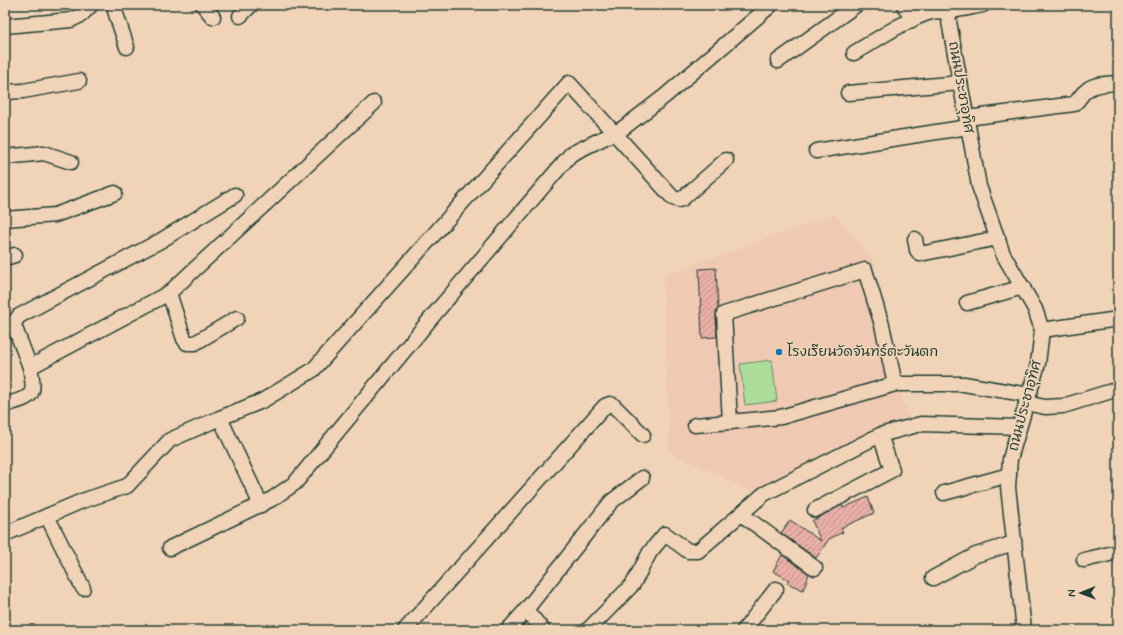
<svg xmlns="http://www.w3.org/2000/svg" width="1123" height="635" font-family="Mynerve,'Playpen Sans Thai',sans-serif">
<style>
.built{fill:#efc9b2}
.green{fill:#addc9b;stroke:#668c68}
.building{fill:url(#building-hatch);stroke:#1f3d34}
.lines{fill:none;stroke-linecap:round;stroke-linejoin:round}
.minor-casing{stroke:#1f3d34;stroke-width:17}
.minor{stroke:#f1d4b7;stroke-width:14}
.poi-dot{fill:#1f6fb2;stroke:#f1d4b7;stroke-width:1.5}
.labels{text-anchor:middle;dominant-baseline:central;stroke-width:3;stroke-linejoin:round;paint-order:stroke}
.street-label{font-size:14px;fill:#1f3d34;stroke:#f1d4b7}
.poi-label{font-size:14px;fill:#1f3d34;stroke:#f1d4b7;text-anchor:start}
</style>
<defs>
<pattern id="building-hatch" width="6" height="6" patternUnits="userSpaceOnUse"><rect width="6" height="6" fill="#eab0a7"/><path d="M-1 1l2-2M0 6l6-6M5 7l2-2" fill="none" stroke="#bd9089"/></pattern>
</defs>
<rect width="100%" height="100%" fill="#f1d4b7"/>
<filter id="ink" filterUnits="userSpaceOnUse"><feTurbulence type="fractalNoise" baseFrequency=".025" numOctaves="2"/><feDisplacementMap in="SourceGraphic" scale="8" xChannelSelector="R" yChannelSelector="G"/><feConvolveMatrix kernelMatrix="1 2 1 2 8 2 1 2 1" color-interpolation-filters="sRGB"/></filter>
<g filter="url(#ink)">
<!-- built -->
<path class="built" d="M 835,214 L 873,260 L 897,376 L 902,398 L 909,416 L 755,493 L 670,452 L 663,276 Z"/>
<!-- green -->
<path class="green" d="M 772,360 L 777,401 L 745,405 L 740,364 Z"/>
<!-- building -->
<g class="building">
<path d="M 716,268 L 718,309 L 716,314 L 717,337 L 702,338 L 699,269 Z"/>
<path d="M 868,497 L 874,513 L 841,528 L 843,532 L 829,539 L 816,558 L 781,533 L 790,520 L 821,541 L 812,521 L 842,505 L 843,508 Z"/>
<path d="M 782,555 L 809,574 L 803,590 L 787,583 L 789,580 L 773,571 Z"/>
</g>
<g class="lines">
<defs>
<g id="minor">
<path d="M 113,5 L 127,47"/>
<path d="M 203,5 L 213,17"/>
<path d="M 904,5 L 912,20"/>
<path d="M 946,5 L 979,186 L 1003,254 L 1035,309 L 1042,330 L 1038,364 L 1010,459 L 1008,487 L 1024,630"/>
<path d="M 240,16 L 251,5"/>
<path d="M 5,26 L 71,20 L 81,15 L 91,5"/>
<path d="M 854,53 C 878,39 902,22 928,13 C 936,10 942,12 950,11 C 961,10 972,7 983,5"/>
<path d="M 778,61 L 856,5"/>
<path d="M 5,92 L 23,91 L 79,81"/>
<path d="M 848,93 L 960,83"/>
<path d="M 967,118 L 1074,104 C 1080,99 1081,94 1087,90 C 1095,83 1108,84 1118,83"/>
<path d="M 816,151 L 968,127"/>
<path d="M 5,157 L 44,153 L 71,162"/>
<path d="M 5,219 L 55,215 L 115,193"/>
<path d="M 915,239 L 917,250 L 920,254 L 998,238"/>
<path d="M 5,258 L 15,255"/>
<path d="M 169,293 L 184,339 L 187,343 L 195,343 L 237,318"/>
<path d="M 967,303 L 1023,287"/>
<path d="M 1042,330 L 1118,319"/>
<path d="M 30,367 L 15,328 L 14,323 L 19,316 L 160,241 L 235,195"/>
<path d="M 895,384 L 882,325 L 865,270 L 724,314 L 730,422 L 781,417 L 895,384 L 964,384 L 1029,395"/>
<path d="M 1026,403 L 1045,407 L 1063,406 L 1118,389"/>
<path d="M 5,405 C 33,396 36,398 30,367 L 169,293 L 374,103"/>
<path d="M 220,418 L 262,401 L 313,370 L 569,83 L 673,198 L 679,200 L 682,199 L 726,160"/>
<path d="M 695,425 L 730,422"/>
<path d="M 944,493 L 1009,475"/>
<path d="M 815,510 L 892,470 L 880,435"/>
<path d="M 741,514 L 815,568"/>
<path d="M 47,516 L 83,588"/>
<path d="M 5,534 L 82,501 L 127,486 L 170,440 L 220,418 L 261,505"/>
<path d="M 170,548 L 272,499 L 295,483 L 437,311 L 571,154 L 622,129 L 665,96 L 771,5"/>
<path d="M 1084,560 L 1118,552"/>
<path d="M 933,578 L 976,555 L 1014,543"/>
<path d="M 526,610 L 543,630"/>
<path d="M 405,630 L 605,406 L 610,404 L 613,405 L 643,435"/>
<path d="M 508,630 L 526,610 L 611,502 L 642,478"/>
<path d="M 588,630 L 633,584 L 650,552 L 665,534 L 688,551 L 698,551 L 764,494 L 880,435 L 921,424 L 1019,427"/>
<path d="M 744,630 L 776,589"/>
</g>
</defs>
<!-- minor casing -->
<use href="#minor" class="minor-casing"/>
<!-- minor -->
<use href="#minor" class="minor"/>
</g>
</g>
<!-- markers -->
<circle class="poi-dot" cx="779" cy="352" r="4"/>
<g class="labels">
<!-- street labels -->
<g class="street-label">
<text transform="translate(961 87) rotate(80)">ถนนประชาอุทิศ</text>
<text transform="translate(1025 406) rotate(-75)">ถนนประชาอุทิศ</text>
</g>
<!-- poi labels -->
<g class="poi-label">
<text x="787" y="352">โรงเรียนวัดจันทร์ตะวันตก</text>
</g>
</g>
<!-- margin -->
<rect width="1123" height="635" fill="none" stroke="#f1d4b7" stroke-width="20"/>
<rect x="10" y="10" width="1103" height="615" fill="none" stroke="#1f3d34" stroke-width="1.5" filter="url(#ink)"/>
<!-- north arrow -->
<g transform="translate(1081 593) rotate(269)" stroke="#f1d4b7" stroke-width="3" paint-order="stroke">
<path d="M0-3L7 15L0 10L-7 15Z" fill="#1f3d34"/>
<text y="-6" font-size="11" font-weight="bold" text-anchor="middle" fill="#1f3d34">N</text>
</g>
</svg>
